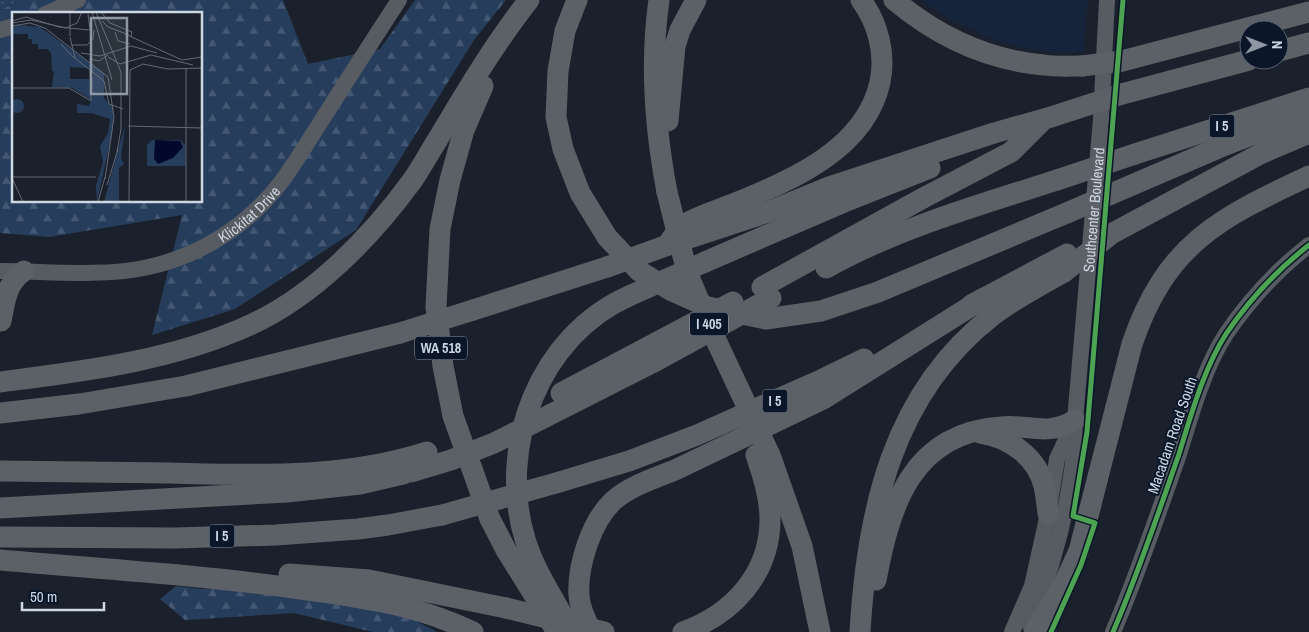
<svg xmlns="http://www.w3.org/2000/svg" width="1309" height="632" font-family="'Archivo Narrow',sans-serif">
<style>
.built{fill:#16243b}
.forest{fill:url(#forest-firs);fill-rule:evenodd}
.park{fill:url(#park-dots)}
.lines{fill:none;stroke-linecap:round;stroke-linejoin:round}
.secondary{stroke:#575c62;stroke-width:16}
.highway{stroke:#5c6168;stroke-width:21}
.highway-bridge{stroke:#5c6168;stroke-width:21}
.cycleway-casing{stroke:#0b1728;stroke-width:8}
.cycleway{stroke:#4ca352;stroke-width:5}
.labels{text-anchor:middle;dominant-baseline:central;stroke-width:4;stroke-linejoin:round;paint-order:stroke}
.shield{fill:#0b1728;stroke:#939dab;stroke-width:1}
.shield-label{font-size:14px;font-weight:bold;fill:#cdd6e3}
.street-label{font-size:15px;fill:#cdd6e3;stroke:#0b1728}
.inset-road{fill:none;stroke:#626975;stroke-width:1}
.view{fill:#8f97a3;fill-opacity:0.15;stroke:#8f97a3;stroke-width:2.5}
.inset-edge{fill:none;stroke:#cdd6e3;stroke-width:2.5}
</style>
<defs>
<pattern id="forest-firs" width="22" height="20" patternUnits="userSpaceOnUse" patternTransform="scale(1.25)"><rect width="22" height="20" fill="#273d5c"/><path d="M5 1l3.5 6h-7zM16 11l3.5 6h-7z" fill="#455873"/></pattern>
<pattern id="park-dots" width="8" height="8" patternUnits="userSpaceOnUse" patternTransform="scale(1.25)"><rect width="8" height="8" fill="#273d5c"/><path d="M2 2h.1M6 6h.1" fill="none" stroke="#455873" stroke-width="1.8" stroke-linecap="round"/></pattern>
</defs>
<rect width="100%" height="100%" fill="#1b212c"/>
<!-- built -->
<path class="built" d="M 921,0 L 1088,0 L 1083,52 L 1060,53 L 1028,49 L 996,41 L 950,20 Z"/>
<!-- forest -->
<g class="forest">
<path d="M 21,0 L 283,0 L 308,64 L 380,49 L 415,0 L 506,0 L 474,40 L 356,230 L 235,309 L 152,335 L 182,215 L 49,237 L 0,233 L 0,10 ZM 14,14 L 201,14 L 201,201 L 14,201 Z"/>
<path d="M 176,586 L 202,589 L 232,588 L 403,614 L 437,632 L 373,632 L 294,613 L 185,620 L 160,599 Z"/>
</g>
<!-- park -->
<path class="park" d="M 0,0 L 21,0 L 0,10 Z"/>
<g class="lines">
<!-- secondary -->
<g class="secondary">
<path d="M 45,14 L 78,0"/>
<path d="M 0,30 L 14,26"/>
<path id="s1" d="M 0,271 C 44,271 101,277 144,268 C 199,257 248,226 282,181 C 298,159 312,135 327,112 C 351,74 375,37 399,0"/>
<path id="s2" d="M 1030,625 C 1050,575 1065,523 1072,470 C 1075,453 1074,436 1075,420 L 1101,119 L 1107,0"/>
<path d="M 1012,632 L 1032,586 L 1048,514 L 1057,459 L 1071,429"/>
<path d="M 1113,632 C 1138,574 1158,514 1179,454 C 1191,415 1204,368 1226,334 C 1249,300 1277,270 1309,245"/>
</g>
<!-- highway -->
<g class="highway">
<path d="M 577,0 L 565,31 L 558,71 L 556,117 L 563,149 L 580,193 L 607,237 L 639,271 L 672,291 L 708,307 L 766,319 L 821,311 L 878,292 L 1069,212"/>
<path d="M 659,0 C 650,63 655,129 667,192"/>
<path d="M 894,0 C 937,36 987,60 1044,65 C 1056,67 1069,66 1082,66"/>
<path d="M 1279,51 L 1309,43"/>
<path d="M 1122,61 L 1309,12"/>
<path d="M 483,86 L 464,130 L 450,180 L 440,229 L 436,307 L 443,366 L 453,416 L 490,519 L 506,550 L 557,632"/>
<path d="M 1122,94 L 1249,60"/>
<path d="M 668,121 L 675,46 L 680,30 L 696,0"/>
<path d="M 1135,154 L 1309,98"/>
<path d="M 1111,194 L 1223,146 L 1309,113"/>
<path d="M 1111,234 L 1262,153 L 1309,133"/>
<path d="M 668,244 C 672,239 676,230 682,226 C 692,218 724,208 738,202 C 794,179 866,148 880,82 C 886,54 878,23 861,0"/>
<path d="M 668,245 L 768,212 L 829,187 L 994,133 L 1051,117"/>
<path d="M 705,262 L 844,202 L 930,168"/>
<path d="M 826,268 C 898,228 979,205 1057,180"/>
<path d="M 762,287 L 925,197 L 1011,152 L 1042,121"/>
<path d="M 971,305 L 1067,254"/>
<path d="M 473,310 L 607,267"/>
<path d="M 1,321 C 5,301 6,283 24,271"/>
<path d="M 0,382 C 85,371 171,361 250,325 C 314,296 371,237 412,181 C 421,168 429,153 438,139 C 466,92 495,43 529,0"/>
<path d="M 0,413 L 79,404 L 186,386 L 400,333"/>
<path d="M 980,433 C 1009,437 1037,457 1044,486 C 1046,495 1047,505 1048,514"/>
<path d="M 770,455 L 802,546 L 820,632"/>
<path d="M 0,471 C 57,472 114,472 171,473 C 257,475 343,479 427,452"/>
<path d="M 556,483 L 629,461 L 697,435 L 823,379 L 864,359"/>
<path d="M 0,508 L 287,492 L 360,484 L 403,474"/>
<path d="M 0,537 L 176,538 L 276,535 L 358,529 L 388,525 L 442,515"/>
<path d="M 0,560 C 101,569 201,575 301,589 C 361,597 418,605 473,632"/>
<path d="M 289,574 L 369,580 L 506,608"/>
<path d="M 876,580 C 890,505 912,433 1001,427 C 1030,424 1047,437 1075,420"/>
<path d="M 569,627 C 554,599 534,570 525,539 C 497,447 539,336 629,296"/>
<path d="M 592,632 C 586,621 580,609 579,596 C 577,566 591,522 613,501 C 630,486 655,478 675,470 L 823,399 L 984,298"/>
<path d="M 683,632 C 733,614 770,574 770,519 C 770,497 763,476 756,455"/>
<path d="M 860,632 C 867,512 892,394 992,316 C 1014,299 1039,286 1064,272"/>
<path d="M 1034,632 L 1061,590 L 1079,551 L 1132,344 C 1166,244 1219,218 1309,176"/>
</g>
<!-- highway-bridge -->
<g class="highway-bridge">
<path d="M 1082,66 L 1122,61"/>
<path d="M 1051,117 L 1122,94"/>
<path d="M 1057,180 L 1135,154"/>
<path d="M 667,192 L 687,272 L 715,338 L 768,451"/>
<path d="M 1069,212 L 1111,194"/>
<path d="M 607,267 L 668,245"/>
<path d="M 1064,272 L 1111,234"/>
<path d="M 629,296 L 705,262"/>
<path d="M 400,333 L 473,310"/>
<path d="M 561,393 L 733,302"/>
<path d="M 411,472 L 451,460 L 494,443 L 652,363 L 771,298"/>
<path d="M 442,515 L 556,483"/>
<path d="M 506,608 L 604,632"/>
</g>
<defs>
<g id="cycleway">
<path d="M 1051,632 L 1081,565 L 1095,523 L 1073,516 L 1087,432 L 1123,0"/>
<path d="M 1113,632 C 1138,574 1158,514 1179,454 C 1191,415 1204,368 1226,334 C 1249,300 1277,270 1309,245"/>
</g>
</defs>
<!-- cycleway casing -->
<use href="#cycleway" class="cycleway-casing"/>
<!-- cycleway -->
<use href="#cycleway" class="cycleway"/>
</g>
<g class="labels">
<!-- shield labels -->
<g class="shield">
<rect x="1209.5" y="114.5" width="25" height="23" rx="4"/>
<rect x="690" y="312.5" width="38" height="23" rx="4"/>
<rect x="415" y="336.5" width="52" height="23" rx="4"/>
<rect x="762.5" y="389.5" width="25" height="23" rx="4"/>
<rect x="209.5" y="524.5" width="25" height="23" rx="4"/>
</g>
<g class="shield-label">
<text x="1222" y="126">I 5</text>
<text x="709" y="324">I 405</text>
<text x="441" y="348">WA 518</text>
<text x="775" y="401">I 5</text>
<text x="222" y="536">I 5</text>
</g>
<!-- street labels -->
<g class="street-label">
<text stroke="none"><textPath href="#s2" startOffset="422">Southcenter Boulevard</textPath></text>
<text stroke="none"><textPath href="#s1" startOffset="264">Klickitat Drive</textPath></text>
<text transform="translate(1172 435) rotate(-71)">Macadam Road South</text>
</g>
</g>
<!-- overview -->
<g transform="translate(12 12)">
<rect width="190" height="190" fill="#1b212c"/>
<path d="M 6,13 L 28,15 L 92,61 L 92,86 L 101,96 L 101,117 L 85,190 L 84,174 L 91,150 L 88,134 L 96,121 L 98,107 L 79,101 L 79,66 L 82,64 L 76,56 L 58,55 L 58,62 L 40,59 L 39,41 L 35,37 L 26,37 L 26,32 L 20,32 L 20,27 L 16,27 L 16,22 L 2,22 L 0,34 L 0,15 ZM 113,113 L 109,146 L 112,152 L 107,156 L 107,190 L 92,190 Z" fill="#273d5c"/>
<path d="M 42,58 L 58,62 L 58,67 L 79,67 L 79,101 L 65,101 L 65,92 L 77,94 L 79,88 L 60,76 L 40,75 ZM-2 94a7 7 0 1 1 14 0a7 7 0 1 1-14 0ZM 140,128 L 168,128 L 173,133 L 173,154 L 135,154 L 135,133 Z" fill="#273d5c"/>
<path d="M 143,128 L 168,129 L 171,135 L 161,146 L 146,152 L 142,147 Z" fill="#02082c"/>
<path class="inset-road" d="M 80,0 L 100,68M 84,0 L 109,60 L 109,117 L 105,140M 89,0 L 98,11 L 120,20 L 119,25M 76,2 L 78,18M 0,9 L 14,5 L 47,15 L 77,18M 90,9 L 96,15 L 117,23M 0,11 L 19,8 L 54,16 L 65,11 L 70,0M 0,14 L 18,11 L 33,16 L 96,65 L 102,105 L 93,167M 103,20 L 106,29 L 118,32M 113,22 L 170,48 L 190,45M 58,24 L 58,0M 58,25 L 63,46 L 92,69 L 97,92 L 111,97M 49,32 L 62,46M 59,33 L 75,33 L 81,27 L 82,18M 69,41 L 88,44 L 119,34 L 145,41M 96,45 L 108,52 L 139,43 L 181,53M 77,47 L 87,49 L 96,43M 0,76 L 57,76 L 79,89 L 78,58M 116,114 L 190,116M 0,165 L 84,165M 0,166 L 11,190M 95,173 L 106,137M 86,190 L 93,165M 117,190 L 118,58 L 131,52 L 156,57 L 190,56M 174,190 L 174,57"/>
<path class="view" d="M 79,6 L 115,6 L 115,82 L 79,82 Z"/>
<rect width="190" height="190" class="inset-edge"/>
</g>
<!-- north arrow -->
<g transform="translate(1264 45) rotate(90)"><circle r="24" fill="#0b1728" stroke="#596373"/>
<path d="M0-4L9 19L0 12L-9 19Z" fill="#8f97a3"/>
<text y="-8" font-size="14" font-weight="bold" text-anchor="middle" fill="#cdd6e3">N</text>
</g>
<!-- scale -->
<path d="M22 602v8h82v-8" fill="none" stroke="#cdd6e3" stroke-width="2.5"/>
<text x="30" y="602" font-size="15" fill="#cdd6e3" stroke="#0b1728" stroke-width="4" paint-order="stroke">50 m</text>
</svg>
